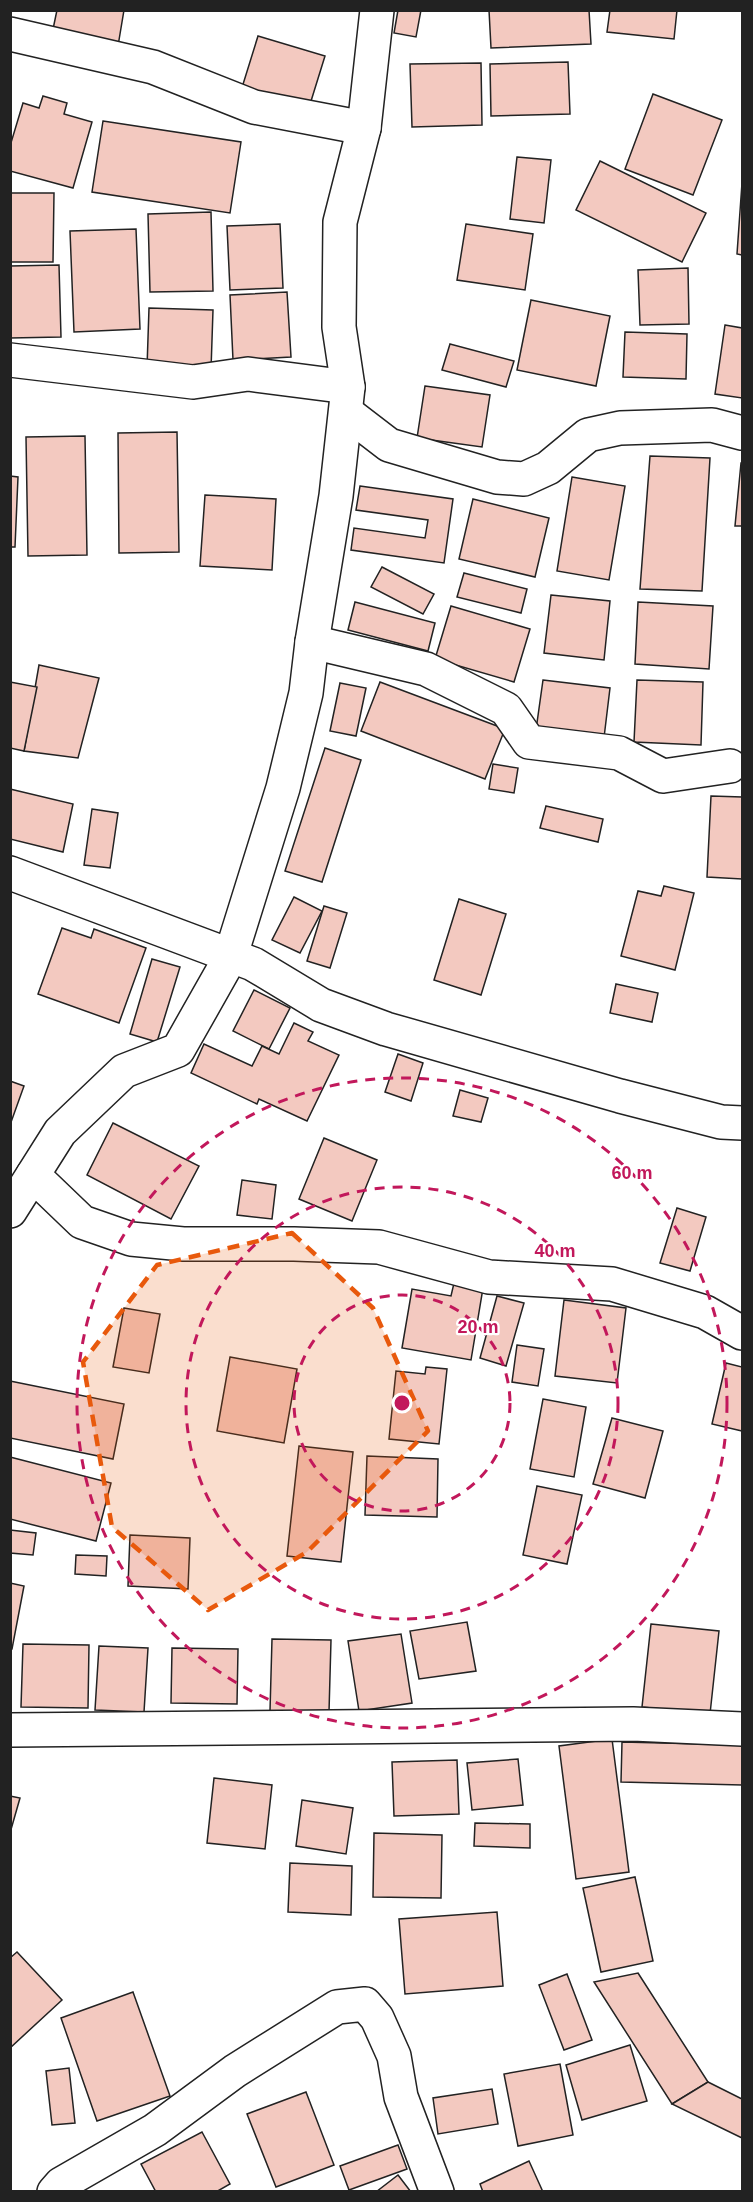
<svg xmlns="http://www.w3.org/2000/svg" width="753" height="2202" font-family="Helvetica,sans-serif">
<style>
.building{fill:#f3c9c0;stroke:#222;stroke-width:1.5}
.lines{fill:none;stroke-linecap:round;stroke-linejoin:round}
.street-casing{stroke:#222;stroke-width:36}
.street{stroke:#fff;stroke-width:33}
.marked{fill:#e8590c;fill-opacity:0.2;stroke:#e8590c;stroke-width:4.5;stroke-dasharray:12 8;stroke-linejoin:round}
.ring{fill:none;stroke:#c2185b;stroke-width:3;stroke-dasharray:10 8}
.centre{fill:#c2185b;stroke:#fff;stroke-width:3}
.ring-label{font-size:18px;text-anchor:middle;font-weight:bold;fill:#c2185b;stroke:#fff;stroke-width:4.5;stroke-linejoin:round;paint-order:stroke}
</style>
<rect width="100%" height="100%" fill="#fff"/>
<!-- building -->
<g class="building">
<path d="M 57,10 L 124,10 L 118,46 L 52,34 Z"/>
<path d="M 398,10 L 421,10 L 416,37 L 394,33 Z"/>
<path d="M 489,10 L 589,10 L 591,44 L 491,48 Z"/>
<path d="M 610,10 L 677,10 L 674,39 L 607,32 Z"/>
<path d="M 258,36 L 325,56 L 307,114 L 240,94 Z"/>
<path d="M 568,62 L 570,114 L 491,116 L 490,64 Z"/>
<path d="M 481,63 L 482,125 L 412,127 L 410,64 Z"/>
<path d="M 653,94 L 722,120 L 693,195 L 625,169 Z"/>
<path d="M 43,96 L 67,103 L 64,114 L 92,122 L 73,188 L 10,171 L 10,146 L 23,103 L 39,108 Z"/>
<path d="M 103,121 L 241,142 L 230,213 L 92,192 Z"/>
<path d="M 517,157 L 551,160 L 544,223 L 510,219 Z"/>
<path d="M 600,161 L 706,213 L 682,262 L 576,210 Z"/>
<path d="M 742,183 L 742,255 L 737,254 Z"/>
<path d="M 10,193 L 54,193 L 53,262 L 10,262 Z"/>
<path d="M 211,212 L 213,291 L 150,292 L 148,214 Z"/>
<path d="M 280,224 L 283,288 L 230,290 L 227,226 Z"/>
<path d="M 466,224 L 533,234 L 525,290 L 457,280 Z"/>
<path d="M 136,229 L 140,329 L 74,332 L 70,231 Z"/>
<path d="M 59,265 L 61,337 L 10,338 L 10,266 Z"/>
<path d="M 688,268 L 689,324 L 640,325 L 638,270 Z"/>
<path d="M 287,292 L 291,357 L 233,360 L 230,295 Z"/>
<path d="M 531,300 L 610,316 L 596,386 L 517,370 Z"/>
<path d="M 149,308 L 213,310 L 211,370 L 147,368 Z"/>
<path d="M 725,325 L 742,328 L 742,398 L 715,394 Z"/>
<path d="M 625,332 L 687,334 L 686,379 L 623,377 Z"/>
<path d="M 450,344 L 514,361 L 506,387 L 442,370 Z"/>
<path d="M 425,386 L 490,395 L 482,447 L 417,438 Z"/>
<path d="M 177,432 L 179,552 L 119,553 L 118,433 Z"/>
<path d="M 85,436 L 87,555 L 28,556 L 26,437 Z"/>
<path d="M 650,456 L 710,458 L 702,591 L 640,589 Z"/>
<path d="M 741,463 L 742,463 L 742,526 L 735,526 Z"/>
<path d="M 10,476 L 18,477 L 15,547 L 10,547 Z"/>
<path d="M 572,477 L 625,486 L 609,580 L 557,571 Z"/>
<path d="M 360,486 L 453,499 L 444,563 L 351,550 L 354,528 L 425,538 L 428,520 L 356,510 Z"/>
<path d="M 205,495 L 276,499 L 272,570 L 200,566 Z"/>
<path d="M 473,499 L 549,518 L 535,577 L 459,559 Z"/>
<path d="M 382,567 L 434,594 L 423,614 L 371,587 Z"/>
<path d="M 464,573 L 527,589 L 521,613 L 457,597 Z"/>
<path d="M 551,595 L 610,601 L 604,660 L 544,653 Z"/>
<path d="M 355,602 L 435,623 L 428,651 L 348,630 Z"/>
<path d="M 638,602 L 713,606 L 709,669 L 635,664 Z"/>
<path d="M 451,606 L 530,629 L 514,682 L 435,659 Z"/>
<path d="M 39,665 L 99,678 L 78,758 L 24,751 Z"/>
<path d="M 543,680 L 610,688 L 603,746 L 535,737 Z"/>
<path d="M 637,680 L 703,682 L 701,745 L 634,742 Z"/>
<path d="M 10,682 L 37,687 L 24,751 L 10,748 Z"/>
<path d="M 380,682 L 505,729 L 485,779 L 361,731 Z"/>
<path d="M 340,683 L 366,688 L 356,736 L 330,731 Z"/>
<path d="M 325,748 L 361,760 L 322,882 L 285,871 Z"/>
<path d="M 493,764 L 518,768 L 514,793 L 489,789 Z"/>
<path d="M 10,789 L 73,804 L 63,852 L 10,839 Z"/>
<path d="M 711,796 L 742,797 L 742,879 L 707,877 Z"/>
<path d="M 546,806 L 603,819 L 598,842 L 540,828 Z"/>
<path d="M 92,809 L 118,813 L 110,868 L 84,865 Z"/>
<path d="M 664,886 L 694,893 L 675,970 L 621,956 L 638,891 L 661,896 Z"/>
<path d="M 294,897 L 322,911 L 300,953 L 272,940 Z"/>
<path d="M 459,899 L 506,914 L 481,995 L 434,980 Z"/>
<path d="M 324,906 L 347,913 L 330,968 L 307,961 Z"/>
<path d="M 62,928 L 91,938 L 94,929 L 146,948 L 119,1023 L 38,994 Z"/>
<path d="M 152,959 L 180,967 L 157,1042 L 130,1034 Z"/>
<path d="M 616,984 L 658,993 L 652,1022 L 610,1013 Z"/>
<path d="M 254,990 L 290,1008 L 269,1049 L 233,1031 Z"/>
<path d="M 294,1023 L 313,1032 L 308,1041 L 339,1055 L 307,1121 L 259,1099 L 257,1104 L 191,1073 L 204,1044 L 252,1066 L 262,1046 L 279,1054 Z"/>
<path d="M 398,1054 L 423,1063 L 411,1101 L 385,1092 Z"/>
<path d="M 10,1081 L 24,1086 L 10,1125 Z"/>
<path d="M 460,1090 L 488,1098 L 481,1122 L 453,1116 Z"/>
<path d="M 113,1123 L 199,1166 L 171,1219 L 87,1175 Z"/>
<path d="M 324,1138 L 377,1160 L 352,1221 L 299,1199 Z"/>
<path d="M 242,1180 L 276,1185 L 272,1219 L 237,1215 Z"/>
<path d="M 677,1208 L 706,1217 L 690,1271 L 660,1263 Z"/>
<path d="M 454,1283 L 483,1288 L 471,1360 L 402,1348 L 412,1289 L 451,1296 Z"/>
<path d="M 497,1296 L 524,1303 L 506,1366 L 480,1358 Z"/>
<path d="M 564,1300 L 626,1308 L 617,1383 L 555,1376 Z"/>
<path d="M 124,1308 L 160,1314 L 149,1373 L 113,1367 Z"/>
<path d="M 517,1345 L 544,1349 L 538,1386 L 512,1382 Z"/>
<path d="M 230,1357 L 297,1369 L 284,1443 L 217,1431 Z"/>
<path d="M 726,1363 L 742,1367 L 742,1431 L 712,1424 Z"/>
<path d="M 426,1367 L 447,1369 L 439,1444 L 389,1439 L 396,1371 L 425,1374 Z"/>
<path d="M 10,1381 L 124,1404 L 113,1459 L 10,1438 Z"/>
<path d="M 543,1399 L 586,1407 L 574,1477 L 530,1469 Z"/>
<path d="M 612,1418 L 663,1431 L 645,1498 L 593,1484 Z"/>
<path d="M 299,1446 L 353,1452 L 341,1562 L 287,1556 Z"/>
<path d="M 367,1456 L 438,1459 L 437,1517 L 365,1515 Z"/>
<path d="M 10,1457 L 111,1483 L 96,1541 L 10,1519 Z"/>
<path d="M 537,1486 L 582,1495 L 567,1564 L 523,1555 Z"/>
<path d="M 10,1530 L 36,1533 L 33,1555 L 10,1553 Z"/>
<path d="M 130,1535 L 190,1538 L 188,1589 L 128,1586 Z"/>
<path d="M 76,1555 L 107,1556 L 106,1576 L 75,1574 Z"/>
<path d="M 10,1583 L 24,1586 L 12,1649 L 10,1649 Z"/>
<path d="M 467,1622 L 476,1671 L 419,1679 L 410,1631 Z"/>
<path d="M 651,1624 L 719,1631 L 710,1714 L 642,1707 Z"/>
<path d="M 401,1634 L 412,1703 L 359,1711 L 348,1641 Z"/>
<path d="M 272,1639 L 331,1640 L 329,1712 L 270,1711 Z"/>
<path d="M 23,1644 L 89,1645 L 88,1708 L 21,1707 Z"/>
<path d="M 99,1646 L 148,1648 L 144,1712 L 95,1710 Z"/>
<path d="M 172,1648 L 238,1649 L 237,1704 L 171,1703 Z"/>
<path d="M 612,1739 L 629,1872 L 576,1879 L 559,1746 Z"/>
<path d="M 622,1742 L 742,1745 L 742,1785 L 621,1782 Z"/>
<path d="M 518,1759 L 523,1805 L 472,1810 L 467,1763 Z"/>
<path d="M 457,1760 L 459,1814 L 394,1816 L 392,1762 Z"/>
<path d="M 214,1778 L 272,1785 L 265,1849 L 207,1843 Z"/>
<path d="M 10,1796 L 20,1798 L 10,1833 Z"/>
<path d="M 302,1800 L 353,1808 L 346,1854 L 296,1846 Z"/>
<path d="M 475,1823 L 530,1824 L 530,1848 L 474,1846 Z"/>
<path d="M 374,1833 L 442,1835 L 441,1898 L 373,1897 Z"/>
<path d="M 290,1863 L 352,1866 L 351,1915 L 288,1912 Z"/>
<path d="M 635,1877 L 653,1961 L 601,1972 L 583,1888 Z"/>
<path d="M 497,1912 L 503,1986 L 405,1994 L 399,1919 Z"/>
<path d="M 17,1952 L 62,2000 L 10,2048 L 10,1958 Z"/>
<path d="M 638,1973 L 708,2082 L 672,2104 L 594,1982 Z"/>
<path d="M 567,1974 L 592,2040 L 564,2050 L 539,1985 Z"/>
<path d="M 133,1992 L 170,2096 L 97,2121 L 61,2018 Z"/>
<path d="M 630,2045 L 647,2101 L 582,2120 L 566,2065 Z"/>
<path d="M 560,2064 L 573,2135 L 518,2146 L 504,2074 Z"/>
<path d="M 69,2068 L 75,2123 L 52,2125 L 46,2071 Z"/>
<path d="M 708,2082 L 742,2099 L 742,2138 L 672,2104 Z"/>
<path d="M 492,2089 L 498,2124 L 438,2134 L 433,2098 Z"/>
<path d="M 306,2092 L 334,2165 L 276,2187 L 247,2114 Z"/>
<path d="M 202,2132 L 230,2184 L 216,2192 L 156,2192 L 141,2164 Z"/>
<path d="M 398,2145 L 407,2169 L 349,2190 L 340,2166 Z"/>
<path d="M 529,2161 L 543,2192 L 483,2192 L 480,2184 Z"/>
<path d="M 398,2175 L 411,2192 L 376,2192 Z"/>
</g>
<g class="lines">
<defs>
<g id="street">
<path d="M 10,34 L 153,67 L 254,107 L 364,128"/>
<path d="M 10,360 L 193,382 L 248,374 L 348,387"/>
<path d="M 346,412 L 389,445 L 497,477 L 524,479 L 548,468 L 588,435 L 620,428 L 712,425 L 742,433"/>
<path d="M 312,642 L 426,669 L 506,709 L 529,742 L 619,753 L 663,776 L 730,766"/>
<path d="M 10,873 L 253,964 L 321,1005 L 386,1029 L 620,1096 L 721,1122 L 742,1123"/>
<path d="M 33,1175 L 82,1222 L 131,1239 L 183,1244 L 294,1244 L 379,1247 L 489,1277 L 612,1284 L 705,1312 L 742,1333"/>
<path d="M 10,1211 L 60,1132 L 124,1071 L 178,1050 L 230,958 L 283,788 L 306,693 L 312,642 L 336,496 L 348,387 L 339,327 L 340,222 L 364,128 L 377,10"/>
<path d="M 10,1730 L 633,1724 L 742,1729"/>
<path d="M 54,2192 L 61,2184 L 155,2130 L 235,2071 L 337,2007 L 365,2004 L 377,2018 L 394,2056 L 401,2097 L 437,2192"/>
</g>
</defs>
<!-- street casing -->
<use href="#street" class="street-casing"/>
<!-- street -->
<use href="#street" class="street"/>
</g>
<!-- marked area -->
<path class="marked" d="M 292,1233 L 373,1308 L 428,1431 L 307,1552 L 208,1610 L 112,1527 L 83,1362 L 157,1265 Z"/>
<!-- distance rings -->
<g class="ring">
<circle cx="402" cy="1403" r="108"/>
<circle cx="402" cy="1403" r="216"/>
<circle cx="402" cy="1403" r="325"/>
</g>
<circle cx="402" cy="1403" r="9" class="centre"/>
<g class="ring-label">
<text x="632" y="1179">60 m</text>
<text x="555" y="1257">40 m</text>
<text x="478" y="1333">20 m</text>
</g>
<!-- border -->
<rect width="753" height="2202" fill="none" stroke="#222222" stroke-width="24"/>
</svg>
